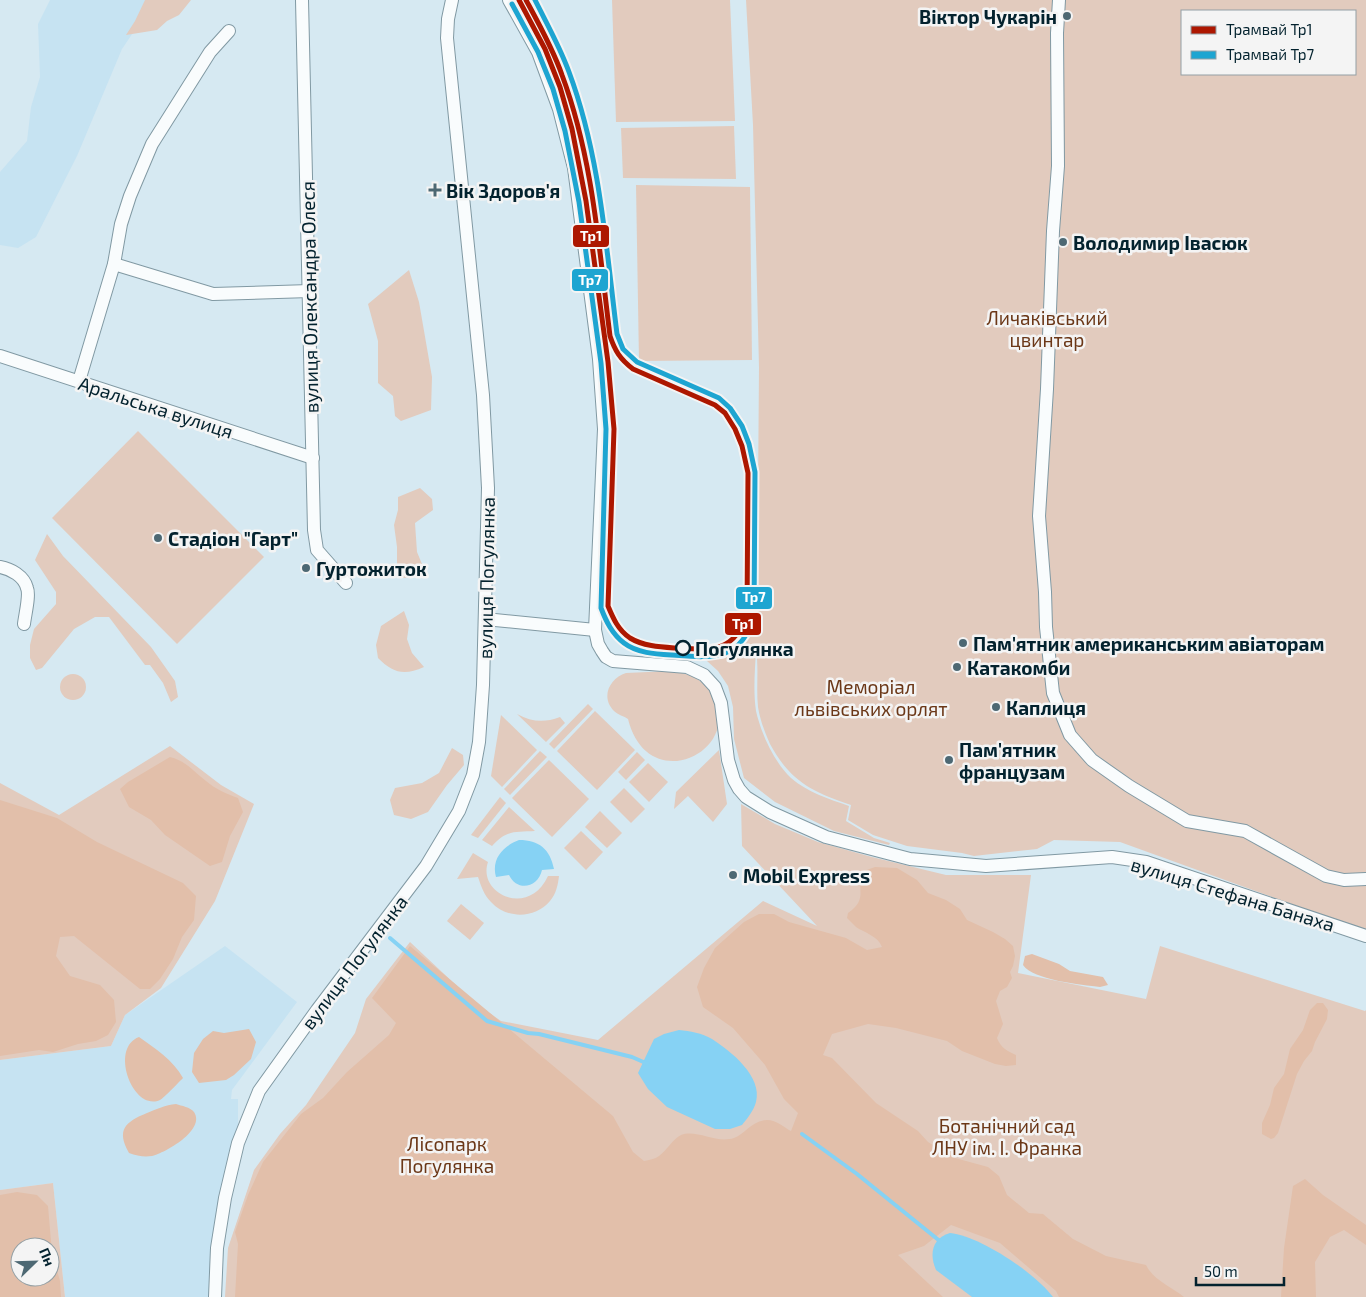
<svg xmlns="http://www.w3.org/2000/svg" width="1366" height="1297" font-family="'Exo 2',sans-serif">
<style>
.built{fill:#c6e3f2}
.green{fill:#e2cbbe;fill-rule:evenodd}
.forest{fill:#e2bfaa;fill-rule:evenodd}
.water{fill:#86d2f4}
.lines{fill:none;stroke-linecap:round;stroke-linejoin:round}
.stream{stroke:#86d2f4;stroke-width:4}
.minor-casing{stroke:#8199a3;stroke-width:14}
.minor{stroke:#f9fcfd;stroke-width:12}
.tram-1-casing{stroke:#f4f4f4;stroke-width:9}
.tram-2-casing{stroke:#f4f4f4;stroke-width:9}
.tram-1{stroke:#ad1700;stroke-width:5}
.tram-2{stroke:#1ea5d1;stroke-width:5}
.poi-dot{fill:#4d6873;stroke:#f4f4f4;stroke-width:2}
.stop-dot{fill:#f4f4f4;stroke:#03222e;stroke-width:2.5}
.labels{text-anchor:middle;dominant-baseline:central;stroke-width:5;stroke-linejoin:round;paint-order:stroke}
.poi-label{font-size:19px;font-weight:bold;fill:#03222e;stroke:#f4f4f4;text-anchor:start}
.street-label{font-size:19px;fill:#03222e;stroke:#f4f4f4}
.park-label{font-size:19px;fill:#6b3717;stroke:#f4f4f4}
.stop-label{font-size:19px;font-weight:bold;fill:#03222e;stroke:#f4f4f4;text-anchor:start}
.line-badge{stroke:#f4f4f4;stroke-width:2}
.badge-label{font-size:14px;text-anchor:middle;font-weight:bold;fill:#fff}
</style>
<rect width="100%" height="100%" fill="#d6e9f2"/>
<!-- built -->
<g class="built">
<path d="M 50,0 L 155,0 L 122,49 L 77,156 L 36,237 L 18,248 L 0,245 L 0,172 L 27,141 L 31,107 L 40,77 L 38,24 Z"/>
<path d="M 225,946 L 297,1002 L 232,1090 L 231,1099 L 238,1099 L 238,1136 L 233,1149 L 212,1237 L 211,1297 L 65,1297 L 53,1183 L 0,1190 L 0,1060 L 111,1046 L 125,1015 Z"/>
</g>
<!-- green -->
<g class="green">
<path d="M 145,0 L 191,0 L 179,15 L 167,21 L 157,30 L 126,35 L 135,21 Z"/>
<path d="M 612,0 L 730,0 L 735,121 L 616,122 Z"/>
<path d="M 746,0 L 1366,0 L 1366,931 L 1120,842 L 1054,840 L 1037,849 L 974,856 L 962,853 L 907,846 L 873,835 L 848,820 L 851,805 C 812,792 790,781 770,744 C 765,733 760,720 758,707 C 756,688 759,668 756,650 C 755,670 753,691 756,711 C 761,733 774,762 791,778 C 807,792 829,799 849,806 L 846,821 L 874,838 L 890,843 L 889,845 L 834,831 L 775,802 L 744,778 L 734,739 L 733,707 L 728,686 L 718,671 L 707,661 L 706,655 C 711,654 719,655 723,653 C 737,647 746,632 752,618 L 757,618 L 759,367 L 753,125 ZM 1182,11 L 1355,11 L 1355,74 L 1182,74 Z"/>
<path d="M 734,126 L 736,179 L 623,178 L 621,128 Z"/>
<path d="M 636,185 L 750,187 L 752,360 L 639,361 Z"/>
<path d="M 409,270 L 419,302 L 432,377 L 431,410 L 401,421 L 395,416 L 393,396 L 378,383 L 378,341 L 368,304 Z"/>
<path d="M 138,431 L 264,557 L 177,644 L 52,518 Z"/>
<path d="M 420,488 L 432,499 L 433,510 L 415,523 L 417,552 L 427,576 L 402,578 L 397,566 L 397,547 L 394,525 L 398,510 L 398,497 Z"/>
<path d="M 47,534 L 63,556 L 151,647 L 175,681 L 178,697 L 171,702 L 163,683 L 150,665 L 145,665 L 109,617 L 95,617 L 74,629 L 42,668 L 36,670 L 30,658 L 30,645 L 34,629 L 56,604 L 56,592 L 35,560 Z"/>
<path d="M 404,611 L 409,625 L 407,639 L 412,653 L 424,667 C 404,676 393,673 378,658 L 376,645 L 381,626 Z"/>
<path d="M 670,671 C 688,673 702,678 712,694 C 746,750 648,799 628,719 C 624,716 618,715 614,711 C 600,697 610,678 626,673 Z"/>
<circle cx="73" cy="687" r="13"/>
<path d="M 588,704 L 593,709 L 554,749 L 549,744 Z"/>
<path d="M 595,711 L 635,750 L 597,790 L 557,751 Z"/>
<path d="M 517,714 C 532,722 544,723 560,717 L 565,723 L 546,742 Z"/>
<path d="M 501,715 L 537,750 L 502,787 L 491,776 Z"/>
<path d="M 170,746 L 221,785 L 254,804 L 215,901 L 161,988 L 125,1015 L 111,1046 L 0,1060 L 0,783 L 59,815 Z"/>
<path d="M 452,748 L 463,755 L 464,765 L 447,785 L 428,812 L 411,819 L 394,815 L 390,800 L 395,788 L 422,783 L 439,773 Z"/>
<path d="M 719,750 L 727,804 L 713,822 L 688,796 L 674,809 L 676,792 Z"/>
<path d="M 540,751 L 547,757 L 510,795 L 504,789 Z"/>
<path d="M 637,752 L 645,760 L 626,780 L 618,772 Z"/>
<path d="M 549,760 L 589,799 L 552,837 L 512,798 Z"/>
<path d="M 648,763 L 668,782 L 649,802 L 629,782 Z"/>
<path d="M 624,788 L 645,809 L 631,823 L 610,802 Z"/>
<path d="M 500,797 L 506,803 L 478,838 L 471,835 Z"/>
<path d="M 741,804 L 775,824 L 818,842 L 872,857 L 946,875 L 1031,875 L 1018,973 L 1146,999 L 1160,946 L 1365,1011 L 1366,1010 L 1366,1297 L 225,1297 L 228,1248 L 254,1170 L 280,1134 L 306,1105 L 355,1033 L 366,999 L 410,942 L 474,1002 L 501,1021 L 598,1040 L 763,901 L 817,926 L 742,846 Z"/>
<path d="M 509,807 L 535,831 C 515,832 506,830 492,846 L 482,840 Z"/>
<path d="M 600,811 L 622,833 L 607,848 L 585,827 Z"/>
<path d="M 581,831 L 603,852 L 586,870 L 564,848 Z"/>
<path d="M 473,853 L 488,862 C 477,894 529,918 548,876 L 559,876 C 558,885 556,894 550,901 C 535,919 506,919 491,902 C 484,895 481,886 478,877 L 457,879 Z"/>
<path d="M 461,904 L 484,923 L 470,940 L 447,921 Z"/>
<path d="M 53,1183 L 65,1297 L 0,1297 L 0,1190 ZM 20,1247 L 50,1247 L 50,1277 L 20,1277 Z"/>
</g>
<!-- forest -->
<g class="forest">
<path d="M 170,757 C 186,761 193,771 206,781 C 215,789 227,794 238,798 L 243,812 L 230,836 L 222,862 L 210,866 L 165,835 L 151,820 L 129,807 L 120,789 L 128,782 Z"/>
<path d="M 0,800 L 57,818 L 97,842 L 183,883 L 196,896 L 194,920 L 182,937 L 173,959 L 160,979 L 150,989 L 140,989 L 74,936 L 60,937 L 56,956 L 70,976 L 100,985 L 114,1000 L 116,1022 L 108,1035 L 96,1041 L 78,1044 L 53,1052 L 39,1050 L 0,1056 Z"/>
<path d="M 875,867 L 897,868 L 917,880 L 928,893 L 946,900 L 960,909 L 967,920 L 993,932 L 1005,939 L 1013,946 L 1015,956 L 1013,966 L 1010,972 L 1012,978 L 1007,987 L 1000,991 L 996,1001 L 1003,1024 L 997,1038 C 1001,1048 1007,1051 1016,1055 L 1016,1065 L 1006,1066 L 995,1064 L 962,1051 L 947,1041 L 896,1028 L 868,1024 L 832,1034 L 823,1055 L 832,1058 L 876,1103 L 918,1131 L 928,1142 L 955,1158 L 988,1167 L 999,1176 L 1007,1195 L 1029,1213 L 1043,1214 L 1073,1239 L 1106,1256 L 1146,1265 C 1154,1281 1171,1286 1184,1297 L 1059,1297 L 1056,1291 L 1000,1243 L 951,1225 L 924,1246 L 898,1255 L 943,1297 L 235,1297 L 238,1244 L 235,1232 L 248,1195 L 263,1162 L 301,1114 L 323,1098 L 347,1072 L 389,1035 L 396,1023 L 372,998 L 410,946 L 613,1116 L 633,1152 L 644,1161 C 649,1160 655,1159 659,1156 C 666,1151 673,1139 681,1135 C 697,1129 716,1144 734,1138 C 744,1135 752,1120 767,1120 C 777,1120 783,1127 791,1131 L 798,1113 L 784,1099 L 765,1065 L 733,1028 L 703,1007 L 697,987 L 704,968 L 715,948 L 744,922 L 759,914 L 774,914 L 789,922 L 846,938 L 867,950 L 882,947 C 878,936 865,933 856,927 C 853,924 850,921 847,918 L 848,913 C 870,898 854,888 864,871 Z"/>
<path d="M 1032,954 L 1059,964 L 1070,971 L 1103,977 L 1108,985 L 1100,987 C 1082,985 1033,980 1023,965 L 1025,956 Z"/>
<path d="M 1317,1003 L 1323,1003 L 1328,1010 L 1327,1019 L 1315,1042 L 1312,1051 L 1304,1061 L 1297,1074 L 1278,1133 L 1274,1138 L 1271,1139 L 1262,1134 L 1262,1123 L 1270,1105 L 1274,1088 L 1284,1074 L 1290,1049 L 1303,1030 L 1310,1010 Z"/>
<path d="M 249,1029 L 256,1042 L 251,1059 L 234,1075 L 226,1080 L 199,1083 L 192,1072 L 194,1053 L 203,1039 L 213,1031 L 224,1033 Z"/>
<path d="M 139,1037 C 156,1049 173,1060 183,1078 C 179,1082 164,1098 160,1100 C 133,1112 109,1048 139,1037 Z"/>
<path d="M 176,1104 C 182,1106 190,1107 194,1112 C 206,1130 165,1153 152,1156 C 144,1157 137,1156 129,1153 C 116,1130 125,1122 147,1113 C 157,1109 165,1105 176,1104 Z"/>
<path d="M 1305,1179 L 1323,1195 L 1366,1225 L 1366,1245 L 1344,1230 L 1330,1237 L 1315,1262 L 1316,1297 L 1281,1297 L 1284,1248 L 1293,1186 Z"/>
<path d="M 17,1192 L 37,1195 L 48,1206 L 52,1253 L 60,1281 L 61,1297 L 0,1297 L 0,1195 ZM 20,1247 L 50,1247 L 50,1277 L 20,1277 Z"/>
</g>
<!-- water -->
<g class="water">
<path d="M 519,840 C 539,840 550,849 554,869 L 542,870 C 538,888 517,892 509,875 L 496,877 C 491,859 503,846 519,840 Z"/>
<path d="M 679,1030 C 690,1031 702,1033 712,1039 C 731,1051 763,1077 756,1102 C 754,1110 747,1119 742,1125 L 730,1129 L 715,1129 L 667,1107 L 648,1089 L 638,1073 L 654,1039 L 664,1034 Z"/>
<path d="M 950,1233 C 980,1236 1035,1273 1053,1297 L 972,1297 L 936,1270 C 929,1254 932,1238 950,1233 Z"/>
</g>
<g class="lines">
<!-- stream -->
<g class="stream">
<path d="M 390,938 L 487,1021 L 528,1033 L 539,1034 L 632,1057 L 648,1064"/>
<path d="M 802,1134 L 857,1174 L 941,1242"/>
</g>
<defs>
<g id="minor">
<path d="M 302,0 L 314,530 L 317,550 L 346,583"/>
<path d="M 509,0 L 538,52 L 559,109 L 574,168 L 599,359 L 604,429 L 595,630 L 598,644 L 602,651 L 606,657 L 613,661 L 687,667 L 704,675 L 715,687 L 721,703 L 728,760 L 734,780 L 739,789 L 746,797 L 770,812 L 826,837 L 910,859 L 986,866 L 1112,857 L 1146,862 L 1366,936"/>
<path d="M 1059,0 L 1057,33 L 1058,166 L 1053,231 L 1047,389 L 1039,516 L 1045,592 L 1046,627 L 1053,693 L 1070,735 L 1092,760 L 1129,786 L 1187,821 L 1245,831 L 1326,876 L 1344,880 L 1366,879"/>
<path d="M 114,264 L 213,294 L 310,291"/>
<path d="M 0,356 L 313,458"/>
<path d="M 79,381 L 114,264 L 121,224 L 130,196 L 152,144 L 210,52 L 229,31"/>
<path d="M 0,567 C 11,569 24,576 27,588 C 30,595 25,615 24,624"/>
<path d="M 485,619 L 595,630"/>
<path d="M 215,1297 L 217,1248 L 225,1198 L 238,1143 L 259,1091 L 317,1010 L 426,866 L 459,811 L 473,775 L 479,742 L 483,685 L 488,488 L 483,395 L 447,38 L 448,19 L 452,0"/>
</g>
</defs>
<!-- minor casing -->
<use href="#minor" class="minor-casing"/>
<!-- minor -->
<use href="#minor" class="minor"/>
<defs>
<path id="tram-1" d="M 519,0 L 545,49 L 560,87 L 572,129 L 586,201 L 608,362 L 614,429 L 608,606 C 613,618 618,630 630,638 C 643,646 660,647 675,648 C 710,650 734,654 747,614 L 748,473 L 742,446 L 735,429 L 725,413 L 715,405 L 633,369 C 620,359 615,351 610,336 C 599,249 593,158 562,75 C 553,49 539,24 526,0"/>
<path id="tram-2" d="M 512,4 L 538,52 L 553,89 L 565,131 L 579,202 L 601,363 L 606,429 L 601,608 C 606,621 612,634 624,643 C 637,653 655,654 672,655 C 711,658 742,662 754,615 L 755,472 L 749,444 L 742,426 L 730,408 L 719,398 L 637,362 L 623,349 L 617,334 C 606,247 600,155 569,72 C 560,47 547,24 535,0"/>
</defs>
<!-- tram-1 casing -->
<use href="#tram-1" class="tram-1-casing"/>
<!-- tram-2 casing -->
<use href="#tram-2" class="tram-2-casing"/>
<!-- tram-1 -->
<use href="#tram-1" class="tram-1"/>
<!-- tram-2 -->
<use href="#tram-2" class="tram-2"/>
</g>
<!-- markers -->
<g class="poi-dot">
<circle cx="1067" cy="16" r="5"/>
<path d="M432.5 182.5h5v5h5v5h-5v5h-5v-5h-5v-5h5z"/>
<circle cx="1063" cy="242" r="5"/>
<circle cx="158" cy="538" r="5"/>
<circle cx="306" cy="568" r="5"/>
<circle cx="963" cy="643" r="5"/>
<circle cx="957" cy="667" r="5"/>
<circle cx="996" cy="707" r="5"/>
<circle cx="949" cy="760" r="5"/>
<circle cx="733" cy="875" r="5"/>
</g>
<circle class="stop-dot" cx="683" cy="648" r="7"/>
<g class="labels">
<!-- poi labels -->
<g class="poi-label">
<text x="1057" y="16" text-anchor="end">Віктор Чукарін</text>
<text x="446" y="190">Вік Здоров'я</text>
<text x="1073" y="242">Володимир Івасюк</text>
<text x="168" y="538">Стадіон "Гарт"</text>
<text x="316" y="568">Гуртожиток</text>
<text x="973" y="643">Пам'ятник американським авіаторам</text>
<text x="967" y="667">Катакомби</text>
<text x="1006" y="707">Каплиця</text>
<text x="959" y="749">Пам'ятник<tspan x="959" dy="22">французам</tspan></text>
<text x="743" y="875">Mobil Express</text>
</g>
<!-- street labels -->
<g class="street-label">
<text transform="translate(309 297) rotate(-91)">вулиця Олександра Олеся</text>
<text transform="translate(156 407) rotate(18)">Аральська вулиця</text>
<text transform="translate(486 578) rotate(-89)">вулиця Погулянка</text>
<text transform="translate(1233 894) rotate(17)">вулиця Стефана Банаха</text>
<text transform="translate(354 962) rotate(-53)">вулиця Погулянка</text>
</g>
<!-- park labels -->
<g class="park-label">
<text x="1047" y="317">Личаківський<tspan x="1047" dy="22">цвинтар</tspan></text>
<text x="871" y="686">Меморіал<tspan x="871" dy="22">львівських орлят</tspan></text>
<text x="1007" y="1125">Ботанічний сад<tspan x="1007" dy="22">ЛНУ ім. І. Франка</tspan></text>
<text x="447" y="1143">Лісопарк<tspan x="447" dy="22">Погулянка</tspan></text>
</g>
<!-- stop labels -->
<g class="stop-label">
<text x="695" y="648">Погулянка</text>
</g>
</g>
<g class="line-badge">
<rect x="572" y="224" width="38" height="24" rx="5" fill="#ad1700"/>
<rect x="571" y="268" width="38" height="24" rx="5" fill="#1ea5d1"/>
<rect x="735" y="586" width="38" height="24" rx="5" fill="#1ea5d1"/>
<rect x="724" y="612" width="38" height="24" rx="5" fill="#ad1700"/>
</g>
<g class="badge-label">
<text x="591" y="241">Тр1</text>
<text x="590" y="285">Тр7</text>
<text x="754" y="602">Тр7</text>
<text x="743" y="629">Тр1</text>
</g>
<!-- legend -->
<rect x="1181" y="10" width="175" height="65" fill="#f4f4f4" stroke="#94a0a5"/>
<rect x="1191" y="26" width="25" height="8" fill="#ad1700" stroke="#94a0a5"/>
<text x="1226" y="35" font-size="15" fill="#03222e">Трамвай Тр1</text>
<rect x="1191" y="51" width="25" height="8" fill="#1ea5d1" stroke="#94a0a5"/>
<text x="1226" y="60" font-size="15" fill="#03222e">Трамвай Тр7</text>
<!-- north arrow -->
<g transform="translate(35 1262) rotate(67)"><circle r="24" fill="#f4f4f4" stroke="#94a0a5"/>
<path d="M0-4L9 19L0 12L-9 19Z" fill="#4d6873"/>
<text y="-8" font-size="14" font-weight="bold" text-anchor="middle" fill="#03222e">Пн</text>
</g>
<!-- scale -->
<path d="M1196 1277v8h88v-8" fill="none" stroke="#03222e" stroke-width="2.5"/>
<text x="1204" y="1277" font-size="15" fill="#03222e" stroke="#f4f4f4" stroke-width="4" paint-order="stroke">50 m</text>
</svg>
